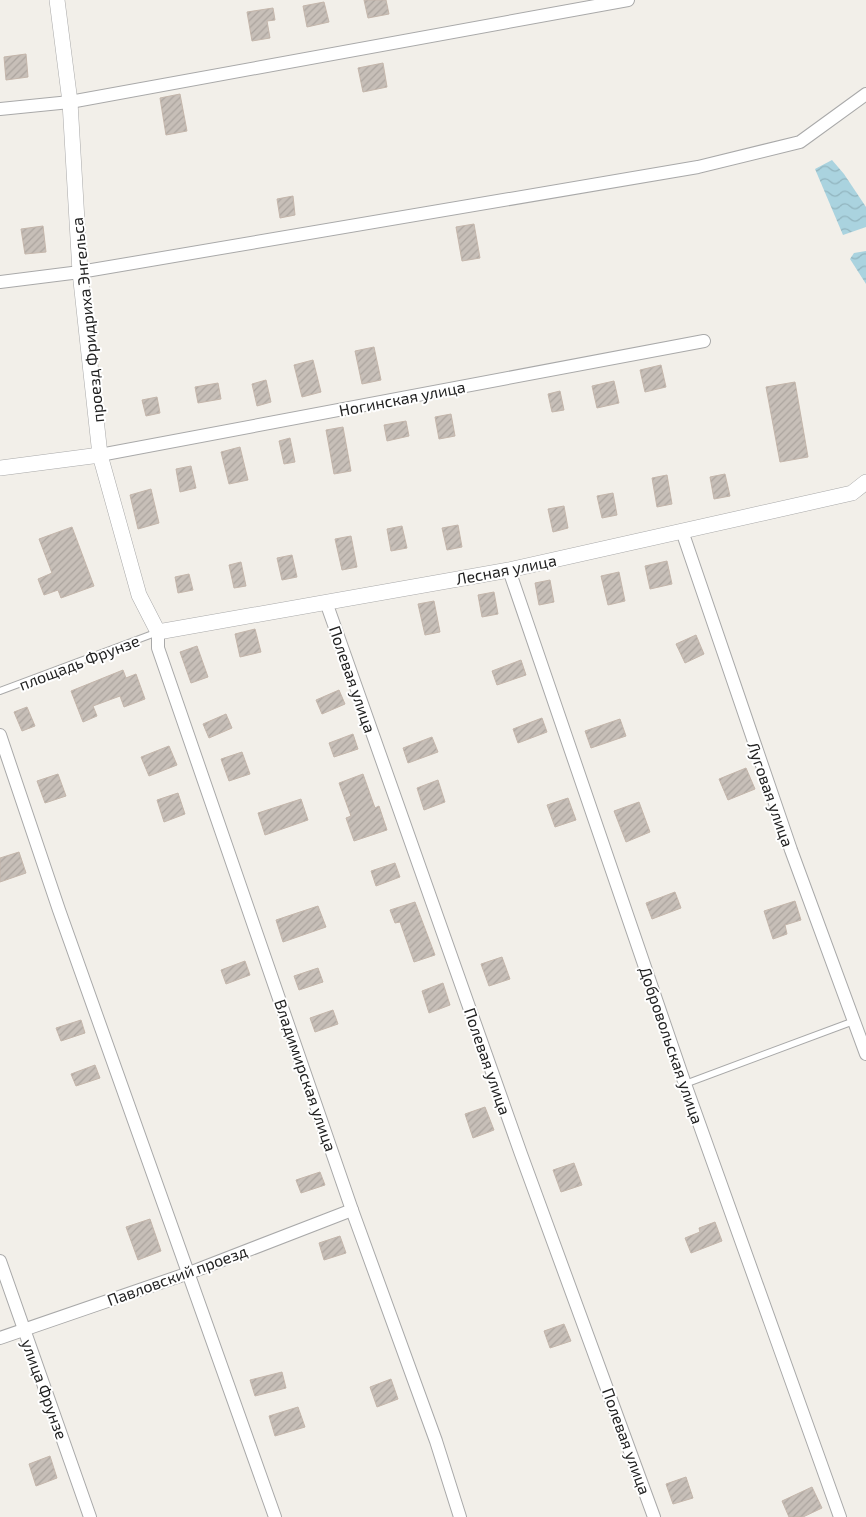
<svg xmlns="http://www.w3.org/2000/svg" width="866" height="1517" font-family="'Exo 2',sans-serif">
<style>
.water{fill:url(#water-waves)}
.building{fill:url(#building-hatch);stroke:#c4b6ab}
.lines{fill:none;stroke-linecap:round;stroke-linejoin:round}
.service-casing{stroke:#a9a9a9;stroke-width:8}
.minor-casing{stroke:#a9a9a9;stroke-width:14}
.tertiary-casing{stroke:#a9a9a9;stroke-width:16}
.service{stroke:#fff;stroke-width:6}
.minor{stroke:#fff;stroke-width:12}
.tertiary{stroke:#fff;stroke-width:15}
.labels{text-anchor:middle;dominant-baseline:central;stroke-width:4;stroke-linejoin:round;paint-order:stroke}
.street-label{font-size:16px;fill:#222;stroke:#fff}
</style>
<defs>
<pattern id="water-waves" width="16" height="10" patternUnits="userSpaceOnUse" patternTransform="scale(1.25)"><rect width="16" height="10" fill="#aad3df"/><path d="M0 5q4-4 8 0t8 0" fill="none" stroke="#92b5bf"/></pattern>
<pattern id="building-hatch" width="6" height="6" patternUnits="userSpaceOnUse" patternTransform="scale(1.25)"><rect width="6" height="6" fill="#c7bfb8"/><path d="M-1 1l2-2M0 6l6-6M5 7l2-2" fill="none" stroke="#aba49e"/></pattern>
</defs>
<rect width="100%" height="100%" fill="#f2efe9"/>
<!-- water -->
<g class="water">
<path d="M 832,160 L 844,174 L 866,207 L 866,227 L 843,235 L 815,169 Z"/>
<path d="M 866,251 L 866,284 L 850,259 L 854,253 Z"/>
</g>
<!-- building -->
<g class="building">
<path d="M 364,0 L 386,0 L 389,14 L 368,18 Z"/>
<path d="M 324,2 L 329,22 L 307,27 L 303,6 Z"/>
<path d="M 273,8 L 275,20 L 267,21 L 270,38 L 252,41 L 247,12 Z"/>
<path d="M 26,54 L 28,77 L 6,80 L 4,57 Z"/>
<path d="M 383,63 L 387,87 L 363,92 L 358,68 Z"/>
<path d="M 180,94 L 187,131 L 166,135 L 160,98 Z"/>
<path d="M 293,196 L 295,215 L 280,218 L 277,199 Z"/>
<path d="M 474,224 L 480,258 L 462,261 L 456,227 Z"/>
<path d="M 43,226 L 46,252 L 25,254 L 21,229 Z"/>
<path d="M 374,347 L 381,380 L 362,384 L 355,351 Z"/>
<path d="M 313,360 L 321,392 L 302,397 L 294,365 Z"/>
<path d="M 661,365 L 666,387 L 645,392 L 640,370 Z"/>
<path d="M 266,380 L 271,402 L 257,406 L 252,384 Z"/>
<path d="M 614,381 L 619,403 L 597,408 L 592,386 Z"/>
<path d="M 795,382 L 808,457 L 780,462 L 766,387 Z"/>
<path d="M 218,383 L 221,399 L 198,403 L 195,387 Z"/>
<path d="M 560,391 L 564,410 L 552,412 L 548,394 Z"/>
<path d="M 157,397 L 160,413 L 146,416 L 142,400 Z"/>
<path d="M 451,414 L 455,436 L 439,439 L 435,417 Z"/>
<path d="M 406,421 L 409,436 L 387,441 L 384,425 Z"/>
<path d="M 343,427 L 351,471 L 334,474 L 326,430 Z"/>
<path d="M 290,438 L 295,462 L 284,464 L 279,441 Z"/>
<path d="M 240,447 L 248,480 L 229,484 L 221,452 Z"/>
<path d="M 191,466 L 196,488 L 180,492 L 176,469 Z"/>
<path d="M 725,474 L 730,496 L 714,499 L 710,477 Z"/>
<path d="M 667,475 L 672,504 L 657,507 L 652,478 Z"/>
<path d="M 151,489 L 159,523 L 138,529 L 130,495 Z"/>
<path d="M 613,493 L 617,515 L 602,518 L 597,496 Z"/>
<path d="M 564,506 L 568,528 L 553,532 L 548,509 Z"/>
<path d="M 458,525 L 462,547 L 447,550 L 442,528 Z"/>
<path d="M 402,526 L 407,548 L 391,551 L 387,529 Z"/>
<path d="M 72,527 L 94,586 L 61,598 L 58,590 L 44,595 L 38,579 L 52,573 L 39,539 Z"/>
<path d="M 351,536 L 357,567 L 342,570 L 335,539 Z"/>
<path d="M 292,555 L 297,577 L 282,580 L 277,558 Z"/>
<path d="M 667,561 L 672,584 L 650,589 L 645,566 Z"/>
<path d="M 241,562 L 246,586 L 234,588 L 229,565 Z"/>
<path d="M 619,572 L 625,601 L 608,605 L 601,576 Z"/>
<path d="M 189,574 L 193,590 L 178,593 L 175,577 Z"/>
<path d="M 550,580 L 554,602 L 539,605 L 535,583 Z"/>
<path d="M 494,592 L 498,614 L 482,617 L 478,595 Z"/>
<path d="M 434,601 L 440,632 L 425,635 L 418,604 Z"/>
<path d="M 255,629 L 261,652 L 240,657 L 235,634 Z"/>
<path d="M 696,635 L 704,654 L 685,663 L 676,644 Z"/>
<path d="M 197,646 L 208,677 L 191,683 L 180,652 Z"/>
<path d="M 521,660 L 526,675 L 497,685 L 492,671 Z"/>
<path d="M 123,670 L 126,678 L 136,674 L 145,699 L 124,707 L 120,696 L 93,706 L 97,716 L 83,722 L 71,691 Z"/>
<path d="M 339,690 L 345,704 L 322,714 L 316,700 Z"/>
<path d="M 27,707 L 35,726 L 22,731 L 14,712 Z"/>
<path d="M 226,714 L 232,728 L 209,738 L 203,724 Z"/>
<path d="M 542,718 L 547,732 L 518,743 L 513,729 Z"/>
<path d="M 620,719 L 626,736 L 591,748 L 585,731 Z"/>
<path d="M 353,734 L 358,749 L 334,757 L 329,743 Z"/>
<path d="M 432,737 L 438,752 L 408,763 L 403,748 Z"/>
<path d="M 169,746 L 177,765 L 149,776 L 141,757 Z"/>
<path d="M 242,752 L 250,774 L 229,781 L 221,759 Z"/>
<path d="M 746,768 L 755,789 L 728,800 L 719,779 Z"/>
<path d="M 58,774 L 66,796 L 45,803 L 37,781 Z"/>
<path d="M 363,774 L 375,808 L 379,806 L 387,830 L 354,841 L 346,818 L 351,816 L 339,783 Z"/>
<path d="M 438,780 L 445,802 L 424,810 L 417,788 Z"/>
<path d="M 178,793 L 185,814 L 164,822 L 157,800 Z"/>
<path d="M 568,798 L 576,820 L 555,827 L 547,805 Z"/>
<path d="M 301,799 L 308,820 L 265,835 L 258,813 Z"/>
<path d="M 639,802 L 650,832 L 626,842 L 614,811 Z"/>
<path d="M 19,852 L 26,873 L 0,882 L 0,858 Z"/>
<path d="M 395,863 L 400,877 L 376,886 L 371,871 Z"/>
<path d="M 675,892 L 681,908 L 652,919 L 646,903 Z"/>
<path d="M 795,901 L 801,920 L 785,925 L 787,934 L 773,939 L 764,911 Z"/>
<path d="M 415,902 L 435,955 L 414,962 L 400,922 L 395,923 L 390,910 Z"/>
<path d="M 318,906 L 326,927 L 283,942 L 276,920 Z"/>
<path d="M 502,957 L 510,979 L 489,986 L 481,964 Z"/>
<path d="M 245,961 L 250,975 L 226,984 L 221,970 Z"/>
<path d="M 318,968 L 323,982 L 299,990 L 294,976 Z"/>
<path d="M 443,983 L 450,1005 L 429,1013 L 422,991 Z"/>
<path d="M 333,1010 L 338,1024 L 315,1032 L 310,1018 Z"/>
<path d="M 81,1020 L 85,1033 L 61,1041 L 56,1028 Z"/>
<path d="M 95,1065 L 100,1078 L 76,1086 L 71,1074 Z"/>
<path d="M 485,1107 L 494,1130 L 473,1138 L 465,1114 Z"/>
<path d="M 574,1163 L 582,1185 L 561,1192 L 553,1170 Z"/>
<path d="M 320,1172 L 325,1185 L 301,1193 L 296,1180 Z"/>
<path d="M 150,1219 L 161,1251 L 138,1260 L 126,1227 Z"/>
<path d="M 715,1222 L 722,1241 L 691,1253 L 685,1238 L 700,1232 L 699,1228 Z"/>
<path d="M 340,1236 L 346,1253 L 324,1260 L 319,1243 Z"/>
<path d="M 564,1324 L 571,1341 L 550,1348 L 544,1331 Z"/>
<path d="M 282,1372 L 286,1388 L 255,1396 L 250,1380 Z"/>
<path d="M 391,1379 L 398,1399 L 377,1407 L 370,1387 Z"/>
<path d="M 298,1407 L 305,1427 L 275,1436 L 269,1416 Z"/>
<path d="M 50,1456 L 57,1478 L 36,1486 L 29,1464 Z"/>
<path d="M 686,1477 L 693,1498 L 673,1504 L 666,1484 Z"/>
<path d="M 812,1487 L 822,1508 L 803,1517 L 789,1517 L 782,1501 Z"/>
</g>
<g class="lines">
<defs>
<g id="service">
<path d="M 0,691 L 158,632"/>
<path d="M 685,1084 L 854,1021"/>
</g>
<g id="minor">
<path d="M 0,109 L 70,102 L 628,0"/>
<path d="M 0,282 L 80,272 L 698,167 L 800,142 L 866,94"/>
<path d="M 100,455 L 704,341"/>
<path d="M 682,531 L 791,850 L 866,1054"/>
<path d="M 509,570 L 685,1084 L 840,1517"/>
<path d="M 326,602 L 521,1154 L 654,1517"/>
<path d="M 158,632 L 158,648 L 352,1210 L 436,1441 L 460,1517"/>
<path d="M 0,735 L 59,910 L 275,1517"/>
<path d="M 0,1261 L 90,1517"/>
<path d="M 0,1338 L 189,1273 L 352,1210"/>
</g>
<g id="tertiary">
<path d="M 57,0 L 70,102 L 80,272 L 100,455 L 139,595 L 158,632 L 509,570 L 852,493 L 866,482"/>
<path d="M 0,468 L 100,455"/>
</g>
</defs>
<!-- service casing -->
<use href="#service" class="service-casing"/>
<!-- minor casing -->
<use href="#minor" class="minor-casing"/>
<!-- tertiary casing -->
<use href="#tertiary" class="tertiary-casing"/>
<!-- service -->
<use href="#service" class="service"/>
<!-- minor -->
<use href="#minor" class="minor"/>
<!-- tertiary -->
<use href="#tertiary" class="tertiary"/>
</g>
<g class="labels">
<!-- street labels -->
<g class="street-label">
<text transform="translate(87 320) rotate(-96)">проезд Фридриха Энгельса</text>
<text transform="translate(402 398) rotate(-11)">Ногинская улица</text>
<text transform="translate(506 569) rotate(-11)">Лесная улица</text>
<text transform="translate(79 662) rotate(-21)">площадь Фрунзе</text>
<text transform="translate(353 679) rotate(71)">Полевая улица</text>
<text transform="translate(771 794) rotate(71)">Луговая улица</text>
<text transform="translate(672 1045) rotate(71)">Добровольская улица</text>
<text transform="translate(488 1061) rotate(71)">Полевая улица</text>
<text transform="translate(306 1075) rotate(71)">Владимирская улица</text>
<text transform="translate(177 1275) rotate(-20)">Павловский проезд</text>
<text transform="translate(45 1389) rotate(70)">улица Фрунзе</text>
<text transform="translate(627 1441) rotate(70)">Полевая улица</text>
</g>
</g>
</svg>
